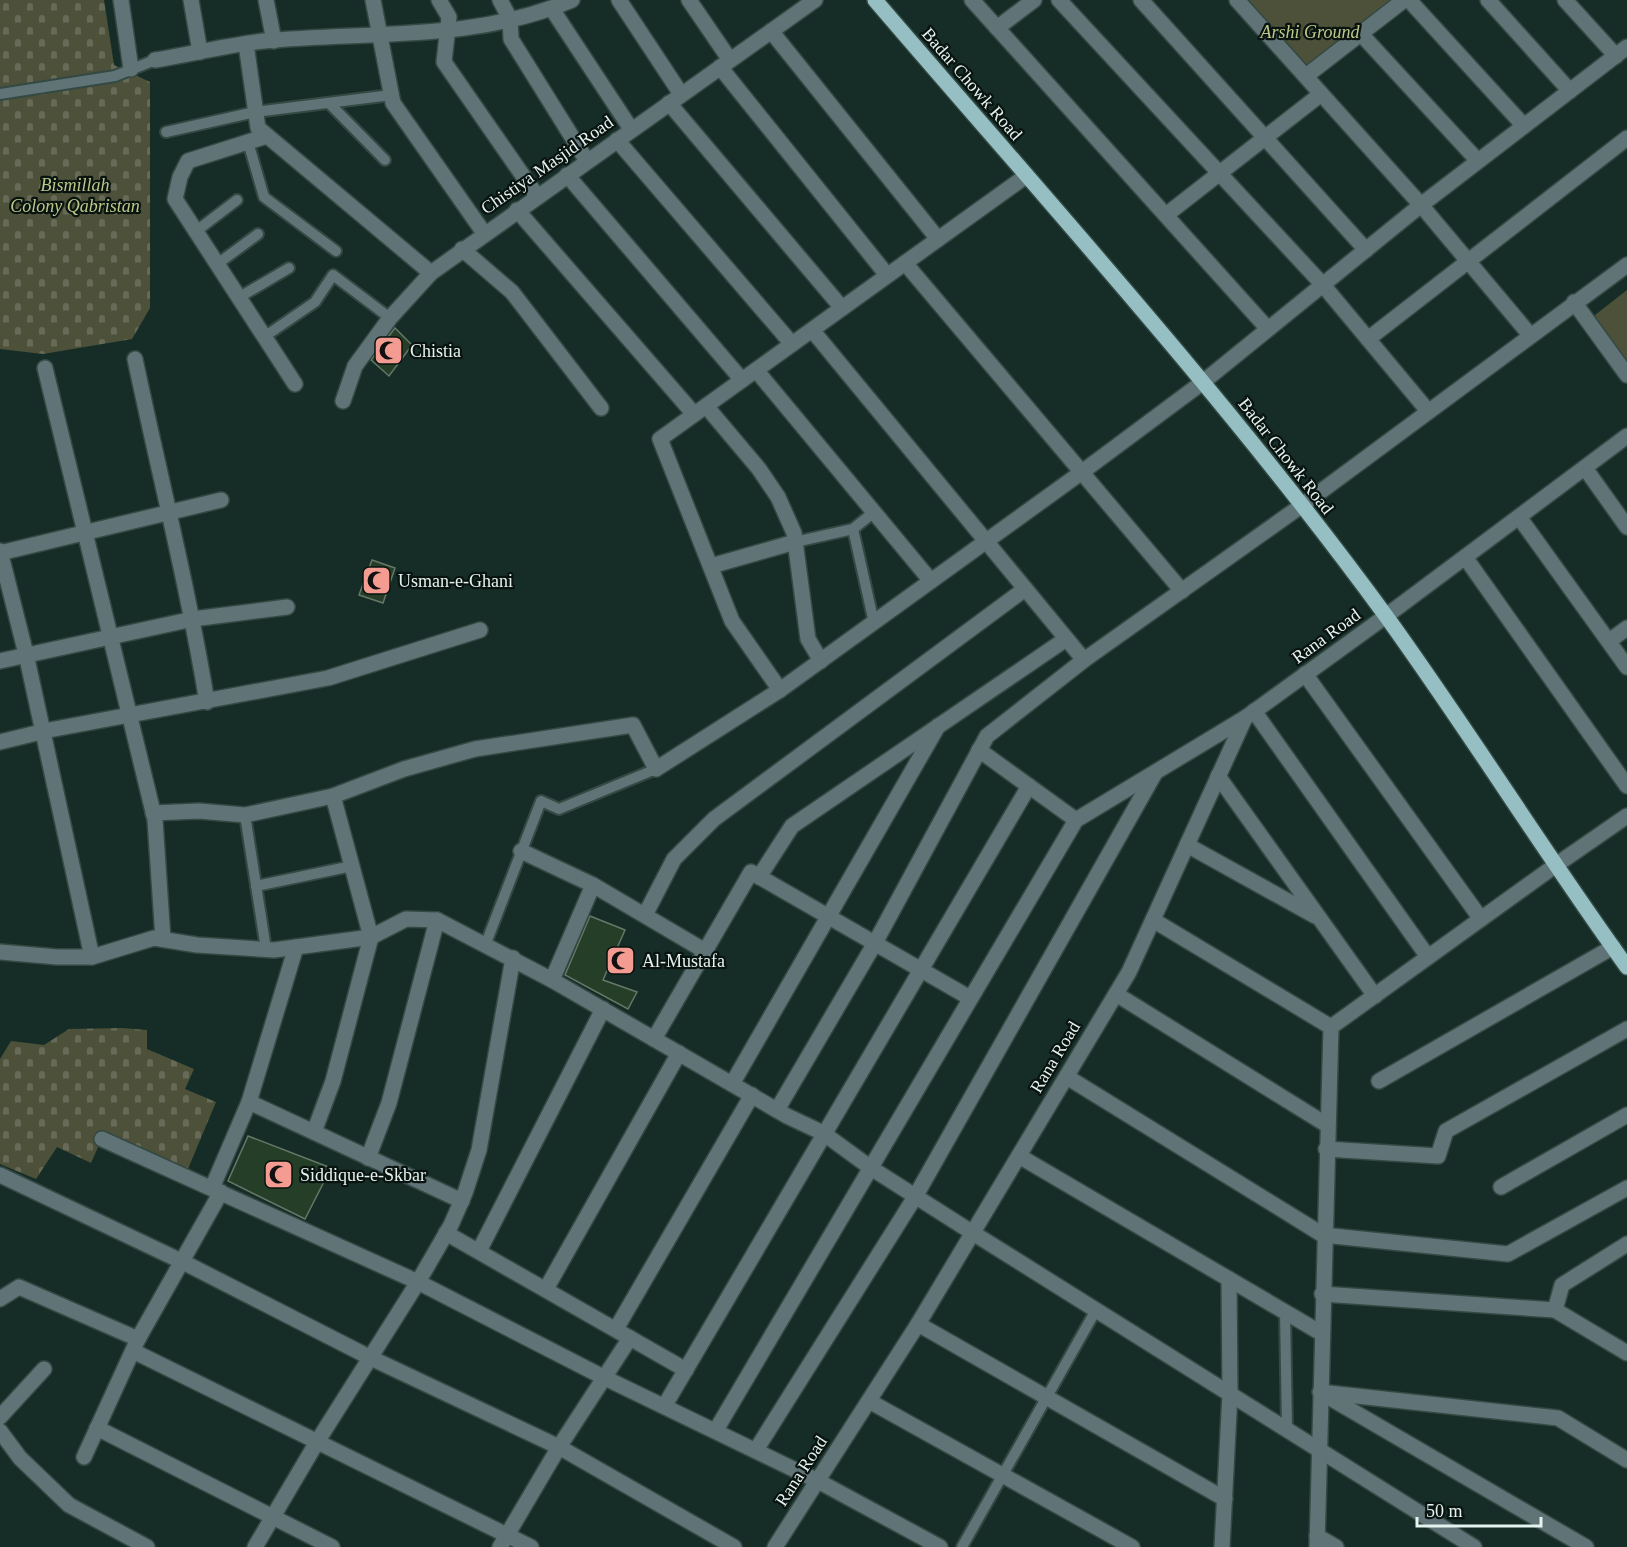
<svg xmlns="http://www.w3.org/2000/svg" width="1627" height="1547" font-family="'Times New Roman',serif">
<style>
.cemetery{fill:url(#cemetery-stones)}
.green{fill:#4d5139}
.building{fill:#243e27;stroke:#667767;stroke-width:1.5}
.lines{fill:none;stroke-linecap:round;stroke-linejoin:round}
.service-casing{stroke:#334943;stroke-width:14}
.minor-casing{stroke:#334943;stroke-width:18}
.tertiary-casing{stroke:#334943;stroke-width:18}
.primary-casing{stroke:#334943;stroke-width:18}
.service{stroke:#607376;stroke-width:10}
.minor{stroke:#607376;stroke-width:15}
.tertiary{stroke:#607376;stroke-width:15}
.primary{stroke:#96bfc4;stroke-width:15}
.labels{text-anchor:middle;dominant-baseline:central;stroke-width:4.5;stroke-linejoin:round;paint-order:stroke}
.park-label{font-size:18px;font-style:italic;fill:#bcc78a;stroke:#091310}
.street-label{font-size:18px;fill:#e5f3ef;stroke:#091310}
.poi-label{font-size:18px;fill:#e5f3ef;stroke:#091310;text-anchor:start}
</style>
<defs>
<pattern id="cemetery-stones" width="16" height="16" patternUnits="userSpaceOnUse" patternTransform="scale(1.5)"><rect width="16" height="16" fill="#4d5139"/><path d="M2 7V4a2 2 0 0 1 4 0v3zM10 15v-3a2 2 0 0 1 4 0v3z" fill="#666a56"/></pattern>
</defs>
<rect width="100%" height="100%" fill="#162d27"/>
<!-- cemetery -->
<g class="cemetery">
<path d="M 0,0 L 104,0 L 114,65 L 150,82 L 150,308 L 132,339 L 43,354 L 0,349 Z"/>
<path d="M 122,1028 L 147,1030 L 147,1049 L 194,1069 L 185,1089 L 216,1102 L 185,1176 L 102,1138 L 91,1163 L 57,1147 L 36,1179 L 0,1164 L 0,1059 L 11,1041 L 44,1045 L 69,1029 Z"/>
</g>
<!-- green -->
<g class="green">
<path d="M 1237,0 L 1404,0 L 1306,76 Z"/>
<path d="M 1627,290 L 1627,371 L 1590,319 Z"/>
</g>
<!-- building -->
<g class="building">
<path d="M 395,328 L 412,345 L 389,376 L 371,360 Z"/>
<path d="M 372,560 L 395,568 L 383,603 L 359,595 Z"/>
<path d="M 590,916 L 625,930 L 603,980 L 637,992 L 628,1009 L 565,975 Z"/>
<path d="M 248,1136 L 331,1168 L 305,1219 L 228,1181 Z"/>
</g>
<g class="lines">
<defs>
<g id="service">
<path d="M 0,94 L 115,76 L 155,60"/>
<path d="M 329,103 L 385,160"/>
<path d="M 166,132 L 255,112 L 391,95"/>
<path d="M 248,142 L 264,197 L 336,251"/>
<path d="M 195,232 L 237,200"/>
<path d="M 216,265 L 258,234"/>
<path d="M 238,298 L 289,268"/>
<path d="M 264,337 L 315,302 L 333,275 L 390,318"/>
<path d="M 853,529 L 874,623"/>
<path d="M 795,542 L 853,529 L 874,512"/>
<path d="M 245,815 L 266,949"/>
<path d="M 256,886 L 352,866"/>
<path d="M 486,943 L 541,801 L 559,809 L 656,769"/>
<path d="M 1285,1312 L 1287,1428"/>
<path d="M 962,1547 L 1096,1310"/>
</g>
<g id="minor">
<path d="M 121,0 L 131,69"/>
<path d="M 191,0 L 200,52"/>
<path d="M 266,0 L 274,41"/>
<path d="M 373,0 L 393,103 L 484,233"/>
<path d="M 439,0 L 449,17 L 444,62 L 537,196"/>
<path d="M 500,0 L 510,19 L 511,39 L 587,161"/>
<path d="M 619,0 L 681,94"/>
<path d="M 689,0 L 730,60"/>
<path d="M 972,0 L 1268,329"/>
<path d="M 1059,0 L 1323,285 L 1428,411"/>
<path d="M 1141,0 L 1366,250"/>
<path d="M 1237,0 L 1421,205 L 1530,335"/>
<path d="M 1409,0 L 1524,126"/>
<path d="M 1488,0 L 1570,91"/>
<path d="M 1565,0 L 1616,56"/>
<path d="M 552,9 L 631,129"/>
<path d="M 997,28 L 1034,0"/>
<path d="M 771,31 L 938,239"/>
<path d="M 1361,34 L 1478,161"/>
<path d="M 246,44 L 258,128 L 431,273"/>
<path d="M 155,60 C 191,54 228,45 264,41 C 368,31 474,42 572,0"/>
<path d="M 720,67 L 887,275"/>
<path d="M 1306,76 L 1404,0"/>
<path d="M 669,103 L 842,308"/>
<path d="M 267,136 L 188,161 L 180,177 L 175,199 L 295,384"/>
<path d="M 617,140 L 792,344"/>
<path d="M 567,175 L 742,380"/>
<path d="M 517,210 L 694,414"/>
<path d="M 1166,215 L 1321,94"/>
<path d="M 462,249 L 512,292 L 601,408"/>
<path d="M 905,263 L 1182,591"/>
<path d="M 1574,302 L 1627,375"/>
<path d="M 1368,339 L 1627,138"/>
<path d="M 135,359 C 159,473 188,587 207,702"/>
<path d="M 45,368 L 155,820 L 163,939"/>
<path d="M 756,370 L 931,581"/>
<path d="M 343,401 L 355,366 L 390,318 L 431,273 L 815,0"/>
<path d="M 706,406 L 759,469 L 778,497 L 794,533 L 808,639 L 821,661"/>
<path d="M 1585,468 L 1627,527"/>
<path d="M 1519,517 L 1627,667"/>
<path d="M 0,551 L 26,654 L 92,957"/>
<path d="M 0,553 L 221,500"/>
<path d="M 1465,557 L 1627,786"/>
<path d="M 711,566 L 795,542"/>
<path d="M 1386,616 L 1627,436"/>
<path d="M 1609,641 L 1627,628"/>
<path d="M 0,661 L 193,619 L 287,607"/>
<path d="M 1305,674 L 1481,919"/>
<path d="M 780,690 L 732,621 L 660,439 L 1026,176"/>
<path d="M 1254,711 L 1428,957"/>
<path d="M 0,742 L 49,730 L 328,678 L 480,630"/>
<path d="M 979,750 L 1076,820"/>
<path d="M 1218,776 L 1375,996"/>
<path d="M 153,813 L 199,811 L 245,815 L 333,796 L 404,769 L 475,749 L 633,725 L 656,769 L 780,690 L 1082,472 L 1203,382 L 1421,205 L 1627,47"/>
<path d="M 1187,845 L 1315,916"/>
<path d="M 521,851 L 593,885 L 705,951"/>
<path d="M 1556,865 L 1627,816"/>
<path d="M 759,877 L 792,826 L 1066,639"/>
<path d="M 645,915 L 674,859 L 714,819 L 1025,589"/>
<path d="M 1153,920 L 1331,1027"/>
<path d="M 0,952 L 57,957 L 92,957 L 154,938 L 197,945 L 274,950 L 371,937 L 406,919 L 437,920 L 552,980 L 787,1116 L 823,1133 L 871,1168 L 973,1233"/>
<path d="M 552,980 L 593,885"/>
<path d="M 1116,994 L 1327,1125"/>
<path d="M 654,1039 L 751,872 L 970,998"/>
<path d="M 1067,1077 L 1323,1235 L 1508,1254 L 1627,1188"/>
<path d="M 1379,1081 L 1613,947"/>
<path d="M 732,1084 L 938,726"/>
<path d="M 249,1102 L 462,1201"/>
<path d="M 777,1110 L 875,943 L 987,736 L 1084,660 L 812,330"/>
<path d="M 314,1132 L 333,1081 L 371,937 L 333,796"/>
<path d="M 102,1139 L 418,1282 L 605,1378 L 818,1481 L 940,1547"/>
<path d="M 1326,1149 L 1438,1156 L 1446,1131 L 1627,1029"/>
<path d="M 1019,1156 L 1321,1333"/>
<path d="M 368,1158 L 389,1103 L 437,920"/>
<path d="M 0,1175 L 181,1261 L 371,1358 L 559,1447 L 734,1547"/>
<path d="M 1501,1187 L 1627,1115"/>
<path d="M 212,1188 L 249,1102 L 296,947"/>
<path d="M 446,1233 L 686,1370"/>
<path d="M 1627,1244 L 1562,1285 L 1555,1310 L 1627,1353"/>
<path d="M 479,1251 L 603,1009"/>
<path d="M 546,1289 L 679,1053"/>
<path d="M 1322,1294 L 1555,1310"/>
<path d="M 0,1299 L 19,1287 L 138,1339 L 84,1457"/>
<path d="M 918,1324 L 1225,1499"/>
<path d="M 616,1329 L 752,1095"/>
<path d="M 138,1339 L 221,1192"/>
<path d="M 133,1351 L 531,1547"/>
<path d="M 1320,1392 L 1558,1418 L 1627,1460"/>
<path d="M 1325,1395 L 1586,1547"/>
<path d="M 869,1401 L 1132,1547"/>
<path d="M 665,1405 L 1029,786"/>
<path d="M 0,1417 L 44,1369"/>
<path d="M 97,1428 L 332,1547"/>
<path d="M 716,1430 L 1076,820 L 1245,718"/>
<path d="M 0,1431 L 20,1458 L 69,1505 L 147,1547"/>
<path d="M 756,1450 L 915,1197 L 1155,773"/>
<path d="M 1317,1536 L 1336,1547"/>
<path d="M 255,1547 L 317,1442 L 418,1282 L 451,1225 L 465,1193 L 479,1150 L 513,958"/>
<path d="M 500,1547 L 559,1447 L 630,1338"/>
<path d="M 1222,1547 L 1230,1393 L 1229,1279"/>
</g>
<g id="tertiary">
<path d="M 1084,660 L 1301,506 L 1627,265"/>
<path d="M 973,1233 L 1474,1547"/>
<path d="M 775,1547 L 918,1324 L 1129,972 L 1245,718 L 1386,616"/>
<path d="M 1317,1547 L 1331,1027 L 1556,865"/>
</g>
<path id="primary" d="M 875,0 C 1048,202 1229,401 1386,616 C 1469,731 1544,852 1627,967"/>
</defs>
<!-- service casing -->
<use href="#service" class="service-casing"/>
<!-- minor casing -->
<use href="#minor" class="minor-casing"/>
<!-- tertiary casing -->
<use href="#tertiary" class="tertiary-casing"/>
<!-- primary casing -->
<use href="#primary" class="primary-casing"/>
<!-- service -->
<use href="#service" class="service"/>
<!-- minor -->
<use href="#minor" class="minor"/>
<!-- tertiary -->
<use href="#tertiary" class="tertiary"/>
<!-- primary -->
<use href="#primary" class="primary"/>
</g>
<!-- icons -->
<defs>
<symbol id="mosque-square" viewBox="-11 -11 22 22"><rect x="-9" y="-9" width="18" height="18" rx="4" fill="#f59c92" stroke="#091310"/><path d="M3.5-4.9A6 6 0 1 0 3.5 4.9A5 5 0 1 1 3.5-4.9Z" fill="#111"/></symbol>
</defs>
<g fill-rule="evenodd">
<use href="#mosque-square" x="372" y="334" width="33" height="33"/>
<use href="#mosque-square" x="360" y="564" width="33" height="33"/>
<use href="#mosque-square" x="604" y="944" width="33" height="33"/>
<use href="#mosque-square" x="262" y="1158" width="33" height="33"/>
</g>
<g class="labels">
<!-- park labels -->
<g class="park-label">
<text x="1310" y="32">Arshi Ground</text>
<text x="75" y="185">Bismillah<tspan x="75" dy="21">Colony Qabristan</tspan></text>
</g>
<!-- street labels -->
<g class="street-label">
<text transform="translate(972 84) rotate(49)">Badar Chowk Road</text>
<text transform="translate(547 165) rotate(-35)">Chistiya Masjid Road</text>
<text transform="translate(1286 456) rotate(52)">Badar Chowk Road</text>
<text transform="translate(1326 636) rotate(-36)">Rana Road</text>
<text transform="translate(1055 1057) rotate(-59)">Rana Road</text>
<text transform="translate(801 1471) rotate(-57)">Rana Road</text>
</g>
<!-- poi labels -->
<g class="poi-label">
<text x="410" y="351">Chistia</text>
<text x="398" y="581">Usman-e-Ghani</text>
<text x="642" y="961">Al-Mustafa</text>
<text x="300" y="1175">Siddique-e-Skbar</text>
</g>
</g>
<!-- scale -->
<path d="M1417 1517v9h124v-9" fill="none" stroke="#e5f3ef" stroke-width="3"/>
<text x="1426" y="1517" font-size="18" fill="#e5f3ef" stroke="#091310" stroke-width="4.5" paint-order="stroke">50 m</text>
</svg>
